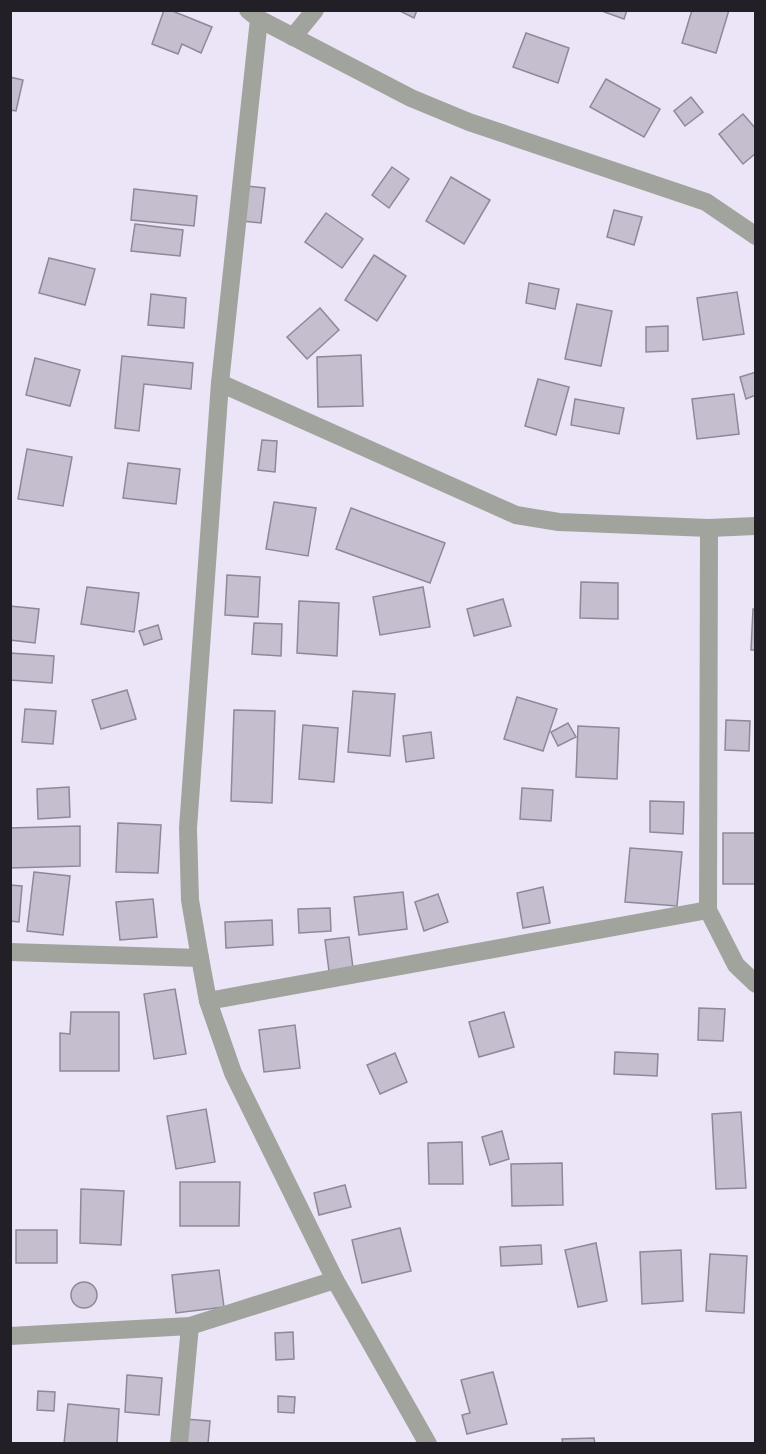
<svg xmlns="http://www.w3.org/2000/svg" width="766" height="1454" font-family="'Fira Sans',sans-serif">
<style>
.building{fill:#c4becf;stroke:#8e8899;stroke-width:1.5}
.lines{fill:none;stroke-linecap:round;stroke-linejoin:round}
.minor{stroke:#a1a49d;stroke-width:18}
</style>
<rect width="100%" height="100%" fill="#ebe5f7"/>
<!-- building -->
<g class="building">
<path d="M 164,10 L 170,10 L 212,27 L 201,53 L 182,44 L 178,54 L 152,44 Z"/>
<path d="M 398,10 L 417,10 L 414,18 Z"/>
<path d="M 599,10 L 627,10 L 624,19 Z"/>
<path d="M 692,10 L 729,10 L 716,53 L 682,43 Z"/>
<path d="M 526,33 L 569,48 L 558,83 L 513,67 Z"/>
<path d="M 10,77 L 23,80 L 16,111 L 10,110 Z"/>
<path d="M 606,79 L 660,109 L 644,137 L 590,107 Z"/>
<path d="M 691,97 L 703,112 L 685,126 L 674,111 Z"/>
<path d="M 743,114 L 756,129 L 756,153 L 743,164 L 719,134 Z"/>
<path d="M 392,167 L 409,179 L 389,208 L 372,195 Z"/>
<path d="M 451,177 L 490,200 L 464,244 L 426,221 Z"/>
<path d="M 246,186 L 265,188 L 261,223 L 243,221 Z"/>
<path d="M 134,189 L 197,196 L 194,226 L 131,220 Z"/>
<path d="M 614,210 L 642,217 L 634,245 L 607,237 Z"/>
<path d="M 326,213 L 363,239 L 342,268 L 305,242 Z"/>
<path d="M 135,224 L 183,230 L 180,256 L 131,251 Z"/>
<path d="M 374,255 L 406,276 L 377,321 L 345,300 Z"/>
<path d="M 49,258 L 95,269 L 85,305 L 39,293 Z"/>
<path d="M 529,283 L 559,289 L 555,309 L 526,303 Z"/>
<path d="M 737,292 L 744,334 L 703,340 L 697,298 Z"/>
<path d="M 151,294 L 186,298 L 184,328 L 148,325 Z"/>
<path d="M 577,304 L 612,311 L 601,366 L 565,359 Z"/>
<path d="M 320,308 L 339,330 L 307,359 L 287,337 Z"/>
<path d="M 668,326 L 668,351 L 646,352 L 646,327 Z"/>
<path d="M 361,355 L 363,406 L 318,407 L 317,357 Z"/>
<path d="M 122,356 L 193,363 L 191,389 L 144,384 L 139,431 L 115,428 Z"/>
<path d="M 35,358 L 80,370 L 70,406 L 26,395 Z"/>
<path d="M 756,372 L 756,395 L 746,399 L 740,377 Z"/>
<path d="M 538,379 L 569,387 L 556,435 L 525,426 Z"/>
<path d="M 734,394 L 739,434 L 697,439 L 692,399 Z"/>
<path d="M 575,399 L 624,408 L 619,434 L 571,425 Z"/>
<path d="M 262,440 L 277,441 L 275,472 L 258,470 Z"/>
<path d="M 27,449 L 72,457 L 63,506 L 18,499 Z"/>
<path d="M 128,463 L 180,469 L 176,504 L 123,498 Z"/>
<path d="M 274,502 L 316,508 L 308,556 L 266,549 Z"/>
<path d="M 351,508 L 445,543 L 430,583 L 336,549 Z"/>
<path d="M 227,575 L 260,577 L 258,617 L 225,615 Z"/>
<path d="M 581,582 L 618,583 L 618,619 L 580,618 Z"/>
<path d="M 87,587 L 139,593 L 134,632 L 81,624 Z"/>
<path d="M 423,587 L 430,627 L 380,635 L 373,597 Z"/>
<path d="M 503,599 L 511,626 L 474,636 L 467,609 Z"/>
<path d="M 299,601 L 339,603 L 337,656 L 297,653 Z"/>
<path d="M 10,606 L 39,609 L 35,643 L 10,640 Z"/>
<path d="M 753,609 L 756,609 L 756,650 L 751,650 Z"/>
<path d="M 254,623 L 282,624 L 281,656 L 252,654 Z"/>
<path d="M 158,625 L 162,639 L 144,645 L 139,631 Z"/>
<path d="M 10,653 L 54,656 L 52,683 L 10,680 Z"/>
<path d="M 127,690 L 136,719 L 101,729 L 92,700 Z"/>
<path d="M 353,691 L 395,694 L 390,756 L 348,752 Z"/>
<path d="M 517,697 L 557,709 L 543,751 L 504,739 Z"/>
<path d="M 25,709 L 56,711 L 53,744 L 22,742 Z"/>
<path d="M 234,710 L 275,711 L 272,803 L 231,801 Z"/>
<path d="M 726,720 L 750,721 L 749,751 L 725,750 Z"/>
<path d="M 568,723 L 576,737 L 558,746 L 551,732 Z"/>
<path d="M 303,725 L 338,728 L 334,782 L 299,779 Z"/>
<path d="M 578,726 L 619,728 L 617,779 L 576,777 Z"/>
<path d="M 431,732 L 434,758 L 406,762 L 403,736 Z"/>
<path d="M 69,787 L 70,817 L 38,819 L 37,789 Z"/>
<path d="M 522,788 L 553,790 L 551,821 L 520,819 Z"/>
<path d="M 650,801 L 684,802 L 683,834 L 650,832 Z"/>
<path d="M 118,823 L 161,825 L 158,873 L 116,872 Z"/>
<path d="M 80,826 L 80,866 L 10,868 L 10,828 Z"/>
<rect x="723" y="833" width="33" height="51"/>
<path d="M 630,848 L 682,852 L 677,906 L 625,902 Z"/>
<path d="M 34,872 L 70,876 L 63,935 L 27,931 Z"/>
<path d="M 10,885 L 22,886 L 19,922 L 10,921 Z"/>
<path d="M 543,887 L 550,923 L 523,928 L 517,893 Z"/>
<path d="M 403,892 L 407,929 L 359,935 L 354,897 Z"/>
<path d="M 438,894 L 448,922 L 424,931 L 415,902 Z"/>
<path d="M 153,899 L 157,937 L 120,940 L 116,902 Z"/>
<path d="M 330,908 L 331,931 L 299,933 L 298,909 Z"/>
<path d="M 272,920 L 273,945 L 226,948 L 225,922 Z"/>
<path d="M 349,937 L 353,968 L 329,971 L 325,940 Z"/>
<path d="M 175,989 L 186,1054 L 154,1059 L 144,994 Z"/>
<path d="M 699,1008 L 725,1009 L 723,1041 L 698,1040 Z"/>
<path d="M 71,1012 L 119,1012 L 119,1071 L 60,1071 L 60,1033 L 70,1034 Z"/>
<path d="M 504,1012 L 514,1047 L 479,1057 L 469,1022 Z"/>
<path d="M 295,1025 L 300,1068 L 264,1072 L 259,1030 Z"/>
<path d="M 615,1052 L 658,1054 L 657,1076 L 614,1074 Z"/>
<path d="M 395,1053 L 407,1082 L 380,1094 L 367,1065 Z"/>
<path d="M 206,1109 L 215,1162 L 176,1169 L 167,1116 Z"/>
<path d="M 741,1112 L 746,1188 L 716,1189 L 712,1114 Z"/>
<path d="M 502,1131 L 509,1159 L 490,1165 L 482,1137 Z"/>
<path d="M 462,1142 L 463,1184 L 429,1184 L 428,1143 Z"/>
<path d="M 562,1163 L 563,1205 L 512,1206 L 511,1164 Z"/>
<path d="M 180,1182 L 240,1182 L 239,1226 L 180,1226 Z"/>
<path d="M 345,1185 L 351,1207 L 319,1215 L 314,1193 Z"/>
<path d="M 81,1189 L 124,1191 L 121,1245 L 80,1243 Z"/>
<path d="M 400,1228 L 411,1271 L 362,1283 L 352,1240 Z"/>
<rect x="16" y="1230" width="41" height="33"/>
<path d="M 596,1243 L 607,1301 L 578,1307 L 565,1250 Z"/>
<path d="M 541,1245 L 542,1264 L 501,1266 L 500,1247 Z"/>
<path d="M 681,1250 L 683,1301 L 642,1304 L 640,1252 Z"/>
<path d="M 710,1254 L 747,1256 L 744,1313 L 706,1311 Z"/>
<path d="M 219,1270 L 224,1307 L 176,1313 L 172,1275 Z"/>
<circle cx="84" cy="1295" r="13"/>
<path d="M 293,1332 L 294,1359 L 276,1360 L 275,1333 Z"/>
<path d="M 493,1372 L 507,1424 L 467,1434 L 462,1415 L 470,1413 L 461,1380 Z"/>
<path d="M 127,1375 L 162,1378 L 159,1415 L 125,1412 Z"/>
<path d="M 38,1391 L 55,1392 L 54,1411 L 37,1410 Z"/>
<path d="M 278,1396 L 295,1397 L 294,1413 L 278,1412 Z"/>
<path d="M 68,1404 L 119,1409 L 117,1444 L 64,1444 Z"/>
<path d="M 185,1419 L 210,1421 L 208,1444 L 182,1444 Z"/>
<path d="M 594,1438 L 595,1444 L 563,1444 L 562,1439 Z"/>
</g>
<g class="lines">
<!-- minor -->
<g class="minor">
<path d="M 248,10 L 259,19 L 220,383 L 188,828 L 190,900 L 200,958 L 208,1001 L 233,1073 L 335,1280 L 428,1444"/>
<path d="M 259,19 L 411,98 L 469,122 L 706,202 L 756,236"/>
<path d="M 293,37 L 315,10"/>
<path d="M 220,383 L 516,515 L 559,522 L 709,528 L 756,526"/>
<path d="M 709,528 L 708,910 L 736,965 L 756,984"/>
<path d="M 10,952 L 200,958"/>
<path d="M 208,1001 L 708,910"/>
<path d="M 10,1336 L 190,1326 L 335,1280"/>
<path d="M 179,1444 L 190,1326"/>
</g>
</g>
<!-- border -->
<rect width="766" height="1454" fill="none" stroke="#221f26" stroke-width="24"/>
</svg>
